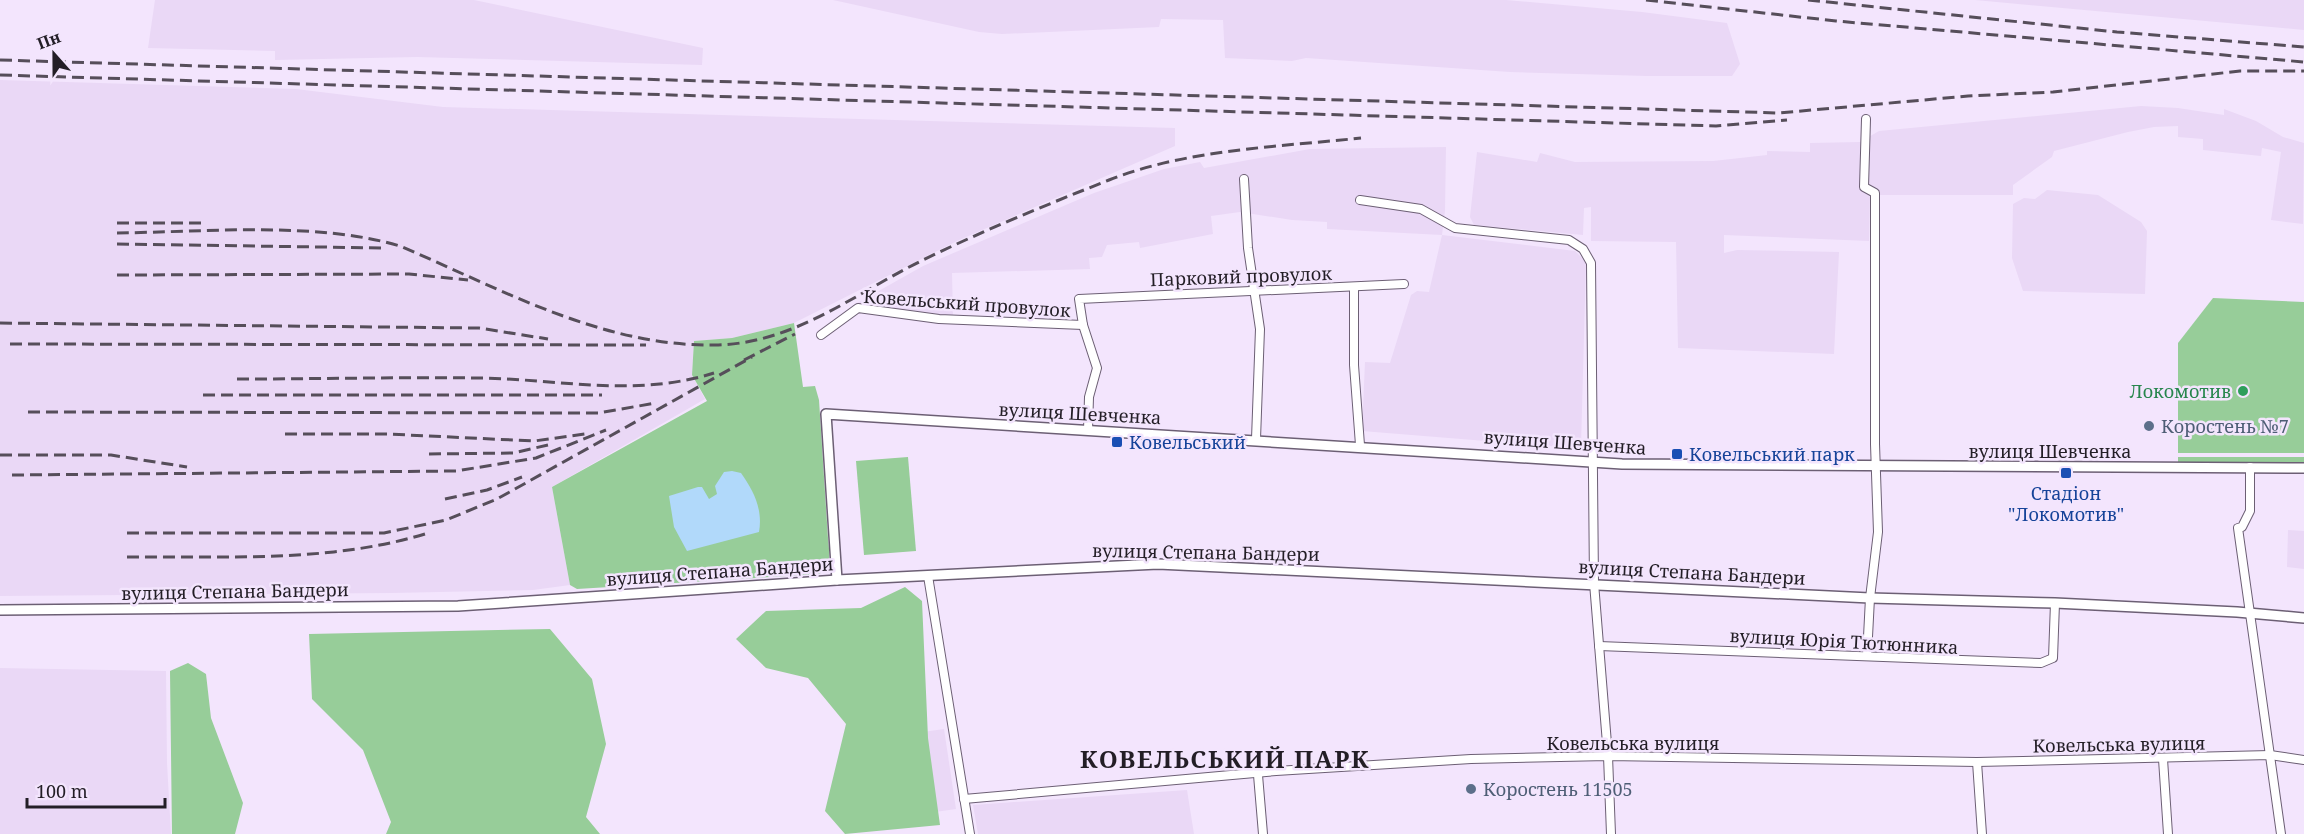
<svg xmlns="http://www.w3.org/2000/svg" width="2304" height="834" font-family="'Noto Serif',serif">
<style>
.built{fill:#ead8f6}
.green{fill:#97cd99}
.water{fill:#b1d9fa}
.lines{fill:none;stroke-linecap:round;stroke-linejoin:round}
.minor-casing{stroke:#6c5f74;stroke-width:10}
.tertiary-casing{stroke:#6c5f74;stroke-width:12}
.minor{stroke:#fff;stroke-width:8}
.tertiary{stroke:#fff;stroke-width:9}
.rail{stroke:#564e5a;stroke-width:3;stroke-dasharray:12 6;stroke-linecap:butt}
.leisure-dot{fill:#2e9e5b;stroke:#f3e5fd;stroke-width:2}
.service-dot{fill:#5c6f8a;stroke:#f3e5fd;stroke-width:2}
.transit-dot{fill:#1a4fb4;stroke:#f3e5fd;stroke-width:2}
.labels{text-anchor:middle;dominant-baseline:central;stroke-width:5;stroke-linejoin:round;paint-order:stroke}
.street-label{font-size:18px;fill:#231e26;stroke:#f3e5fd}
.leisure-label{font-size:18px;fill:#27864d;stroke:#f3e5fd;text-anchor:end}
.service-label{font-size:18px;fill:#4e5e75;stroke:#f3e5fd;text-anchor:start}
.transit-label{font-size:18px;fill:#164399;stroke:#f3e5fd;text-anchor:start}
.district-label{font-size:24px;font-weight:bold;letter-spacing:1.5px;fill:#231e26;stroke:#f3e5fd}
</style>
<rect width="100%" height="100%" fill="#f3e5fd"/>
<!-- built -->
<g class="built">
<path d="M 155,0 L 474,0 L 703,48 L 702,65 L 417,57 L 275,60 L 275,51 L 148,48 Z"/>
<path d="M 833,0 L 1506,0 L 1642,12 L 1727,23 L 1740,64 L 1732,76 L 1647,76 L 1510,72 L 1306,58 L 1292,61 L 1225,58 L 1223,20 L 1161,19 L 1159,27 L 1002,34 L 979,32 Z"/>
<path d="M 1975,0 L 2304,0 L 2304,30 Z"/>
<path d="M 0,80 L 296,89 L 443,107 L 1175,128 L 1175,146 L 957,241 L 794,323 L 732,338 L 694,341 L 692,375 L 705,399 L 552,487 L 570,585 L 533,590 L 392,593 L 0,596 Z"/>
<path d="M 2141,106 L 2178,108 L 2224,115 L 2224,109 L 2256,121 L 2283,137 L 2304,143 L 2303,224 L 2271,220 L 2281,152 L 2262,148 L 2261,156 L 2203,150 L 2203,139 L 2178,137 L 2178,126 L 2154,127 L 2128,132 L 2054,151 L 2052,157 L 2013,185 L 2013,195 L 1870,195 L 1869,241 L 1724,235 L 1724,253 L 1737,250 L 1839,252 L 1834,354 L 1678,348 L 1676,242 L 1591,241 L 1591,207 L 1584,208 L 1583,235 L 1474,225 L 1470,217 L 1477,152 L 1537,162 L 1540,153 L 1575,162 L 1713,161 L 1767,155 L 1767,151 L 1810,152 L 1810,143 L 1860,142 L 1879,131 Z"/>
<path d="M 1446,147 L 1445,211 L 1442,235 L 1575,251 L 1586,262 L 1581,446 L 1573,448 L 1362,431 L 1365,362 L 1390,363 L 1411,295 L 1417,291 L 1429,292 L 1442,235 L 1327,229 L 1327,222 L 1292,220 L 1240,212 L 1211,216 L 1213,234 L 1140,248 L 1139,242 L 1107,245 L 1102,257 L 1089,258 L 1090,269 L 952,273 L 953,316 L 852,306 L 923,266 L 1094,193 L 1164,169 L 1200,162 L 1204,168 L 1310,149 Z"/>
<path d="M 2047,190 L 2098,195 L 2141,222 L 2147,231 L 2145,294 L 2023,291 L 2012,258 L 2013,204 L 2024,198 L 2035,199 Z"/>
<path d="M 2288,530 L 2304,531 L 2304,569 L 2287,567 Z"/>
<path d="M 0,668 L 166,671 L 167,763 L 171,834 L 0,834 Z"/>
<path d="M 944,729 L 956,809 L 935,812 L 923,732 Z"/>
<path d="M 1187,790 L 1194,834 L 978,834 L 973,805 Z"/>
</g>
<!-- green -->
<g class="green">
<path d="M 2213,298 L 2304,302 L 2304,453 L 2178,453 L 2178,343 Z"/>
<path d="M 794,323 L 803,387 L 815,386 L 819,400 L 828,538 C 829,551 833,567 819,574 L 577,589 L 570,585 L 552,487 L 707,401 L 692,375 L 694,341 L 732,338 Z"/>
<path d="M 908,457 L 916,551 L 864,555 L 856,461 Z"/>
<rect x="2178" y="457" width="126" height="5"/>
<path d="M 905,587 L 922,601 L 928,738 L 940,825 L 845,834 L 825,811 L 846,724 L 808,678 L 766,668 L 736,639 L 766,611 L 861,608 Z"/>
<path d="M 550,629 L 592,679 L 606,744 L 586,817 L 600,834 L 386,834 L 391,822 L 363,750 L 312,699 L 309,634 Z"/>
<path d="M 188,663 L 206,674 L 211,718 L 243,803 L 235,834 L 172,834 L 170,671 Z"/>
</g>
<!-- water -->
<path class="water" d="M 732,471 L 741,473 C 754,491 763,510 759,532 L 687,551 L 674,527 L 669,496 L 698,487 L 702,487 L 709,499 L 717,494 L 715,486 L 724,472 Z"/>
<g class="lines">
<defs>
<g id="minor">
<path d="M 1866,119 L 1864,187 L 1875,193 L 1875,444 L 1878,532 L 1870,598 L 1867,656"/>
<path d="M 1244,179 L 1248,248 L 1260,329 L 1256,439"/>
<path d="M 1360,200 L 1421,209 L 1455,228 L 1569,240 L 1583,249 L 1591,263 L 1594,583 L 1608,756 L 1611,834"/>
<path d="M 1354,287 L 1354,365 L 1360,445"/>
<path d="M 821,335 L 858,308 L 939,319 L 1083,325"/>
<path d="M 1088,430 L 1089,397 L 1097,368 L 1083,325 L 1079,299 L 1404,284"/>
<path d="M 2250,467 L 2250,511 L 2242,527 L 2238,528 L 2281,834"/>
<path d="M 928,576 L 970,834"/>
<path d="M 1599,646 L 2041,663 L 2053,658 L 2055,603"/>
<path d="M 2163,759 L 2168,834"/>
<path d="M 1977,762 L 1982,834"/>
<path d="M 1258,775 L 1263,834"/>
<path d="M 964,799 L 1276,771 L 1471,759 L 1608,756 L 1977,762 L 2270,755 L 2304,760"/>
</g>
<g id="tertiary">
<path d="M 837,580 L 826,414 L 1622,464 L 2304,468"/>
<path d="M 0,610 L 458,606 L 837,580 L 1158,564 L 1870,598 L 2055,603 L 2237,612 L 2304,618"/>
</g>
</defs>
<!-- minor casing -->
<use href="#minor" class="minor-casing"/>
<!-- tertiary casing -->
<use href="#tertiary" class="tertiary-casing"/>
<!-- minor -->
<use href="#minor" class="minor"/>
<!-- tertiary -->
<use href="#tertiary" class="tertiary"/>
<!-- rail -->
<g class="rail">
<path d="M 1646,0 L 1836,21 L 2304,62"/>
<path d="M 1808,0 L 2117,32 L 2304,47"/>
<path d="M 0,60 L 1779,113 L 1968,96 L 2053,92 L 2240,71 L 2304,71"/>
<path d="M 0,75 L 1716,126 L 1787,120"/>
<path d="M 117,223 L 204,223"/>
<path d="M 117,233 C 206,232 316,221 400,246 C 501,289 603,347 715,345 C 794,344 854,294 921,261 C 982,231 1046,205 1109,180 C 1188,149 1278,147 1361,138"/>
<path d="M 117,244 L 387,248"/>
<path d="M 117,275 L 409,274 L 468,280"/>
<path d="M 0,323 L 479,328 L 548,339"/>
<path d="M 10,344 L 646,345"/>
<path d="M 744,360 L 795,334"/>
<path d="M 237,379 C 318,379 399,377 479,378 C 560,379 634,398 714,373"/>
<path d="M 203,395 L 602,395"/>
<path d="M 28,412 L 598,413 L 656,403"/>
<path d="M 285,434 L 387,434 L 534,441 L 585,434"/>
<path d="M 429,454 L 513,453 L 548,445"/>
<path d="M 0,455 L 111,455 L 187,467"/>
<path d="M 12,475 L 456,471 L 536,458 L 606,430"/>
<path d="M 445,499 L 487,490 L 522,477"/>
<path d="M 127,533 L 384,533 L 446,520 L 497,499 L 752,357"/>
<path d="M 127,557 C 227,556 328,563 425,534"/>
</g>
</g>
<!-- markers -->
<circle class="leisure-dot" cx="2243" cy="391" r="6"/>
<g class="service-dot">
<circle cx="2149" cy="426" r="6"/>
<circle cx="1471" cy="789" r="6"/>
</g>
<g class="transit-dot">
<rect x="1111" y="436" width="12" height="12" rx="3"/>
<rect x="1671" y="448" width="12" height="12" rx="3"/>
<rect x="2060" y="467" width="12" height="12" rx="3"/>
</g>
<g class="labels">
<!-- street labels -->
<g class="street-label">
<text transform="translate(1241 276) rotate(-2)">Парковий провулок</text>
<text transform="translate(967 303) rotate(4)">Ковельський провулок</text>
<text transform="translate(1080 413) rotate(3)">вулиця Шевченка</text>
<text transform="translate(1565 442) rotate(4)">вулиця Шевченка</text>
<text x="2050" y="451">вулиця Шевченка</text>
<text transform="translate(1206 552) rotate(1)">вулиця Степана Бандери</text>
<text transform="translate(720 571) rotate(-4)">вулиця Степана Бандери</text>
<text transform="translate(1692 572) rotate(3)">вулиця Степана Бандери</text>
<text transform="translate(235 591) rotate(-1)">вулиця Степана Бандери</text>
<text transform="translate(1844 641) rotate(3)">вулиця Юрія Тютюнника</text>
<text x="1633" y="743">Ковельська вулиця</text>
<text transform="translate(2119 744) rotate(-1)">Ковельська вулиця</text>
</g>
<!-- leisure labels -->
<g class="leisure-label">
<text x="2231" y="391">Локомотив</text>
</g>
<!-- service labels -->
<g class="service-label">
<text x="2161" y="426">Коростень №7</text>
<text x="1483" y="789">Коростень 11505</text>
</g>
<!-- transit labels -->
<g class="transit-label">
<text x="1129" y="442">Ковельський</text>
<text x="1689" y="454">Ковельський парк</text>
<text x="2066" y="493" text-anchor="middle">Стадіон<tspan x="2066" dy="21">"Локомотив"</tspan></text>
</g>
<!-- district labels -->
<g class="district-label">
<text x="1225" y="758">КОВЕЛЬСЬКИЙ ПАРК</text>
</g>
</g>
<!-- north arrow -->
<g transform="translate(54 54) rotate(339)" stroke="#f3e5fd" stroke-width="4.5" paint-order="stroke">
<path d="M0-4.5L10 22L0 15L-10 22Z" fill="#231e26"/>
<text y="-9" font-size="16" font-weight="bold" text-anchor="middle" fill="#231e26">Пн</text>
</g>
<!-- scale -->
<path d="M27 798v9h138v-9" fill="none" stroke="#231e26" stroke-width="3"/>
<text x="36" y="798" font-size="18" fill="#231e26" stroke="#f3e5fd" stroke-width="4.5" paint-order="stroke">100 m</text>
</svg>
